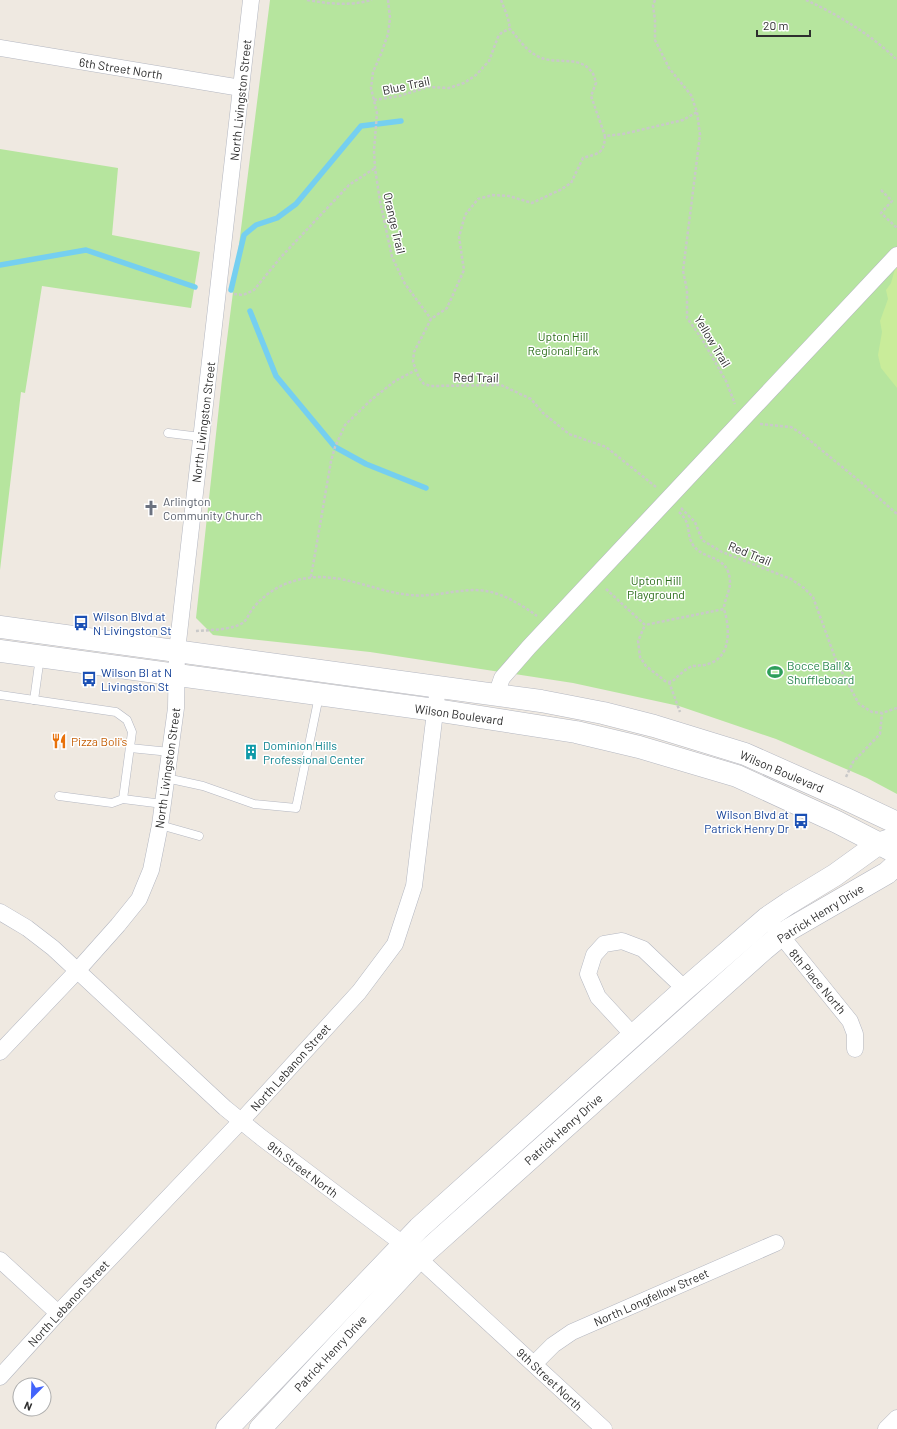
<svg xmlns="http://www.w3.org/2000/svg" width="897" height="1429" font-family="Barlow,sans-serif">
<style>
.green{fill:#b6e59e}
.pitch{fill:#c9ec9a}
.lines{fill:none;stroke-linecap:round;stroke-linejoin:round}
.stream{stroke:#75cff0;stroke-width:5.5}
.lane-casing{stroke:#b4b7c1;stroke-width:9}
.street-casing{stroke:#b4b7c1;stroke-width:17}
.secondary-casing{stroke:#b4b7c1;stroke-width:23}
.path{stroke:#c9c9c9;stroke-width:2.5;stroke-dasharray:3 2;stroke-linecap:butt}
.lane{stroke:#fff;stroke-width:8}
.street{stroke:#fff;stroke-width:16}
.secondary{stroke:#fff;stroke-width:22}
.labels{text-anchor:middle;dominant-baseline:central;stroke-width:3;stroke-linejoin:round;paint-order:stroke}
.street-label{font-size:12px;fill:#2e2e2e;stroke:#fff}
.park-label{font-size:12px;fill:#2c6e1b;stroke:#fff}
.worship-label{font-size:12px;fill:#5b616d;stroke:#fff;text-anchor:start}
.transit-label{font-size:12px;fill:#164399;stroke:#fff;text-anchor:start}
.leisure-label{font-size:12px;fill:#27864d;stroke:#fff;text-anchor:start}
.food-label{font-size:12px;fill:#c56008;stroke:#fff;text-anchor:start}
.culture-label{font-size:12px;fill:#0d838f;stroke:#fff;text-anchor:start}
</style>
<rect width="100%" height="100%" fill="#efe9e1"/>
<!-- green -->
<g class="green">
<path d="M 270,0 L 897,0 L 897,794 L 867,778 L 776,739 L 679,706 L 573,683 L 370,652 L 213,635 L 196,618 L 222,379 Z"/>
<path d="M 0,149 L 118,168 L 112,235 L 200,252 L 191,308 L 42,286 L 25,393 L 21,392 L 0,570 Z"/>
</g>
<!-- pitch -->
<path class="pitch" d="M 897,260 L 897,388 L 881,368 L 878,355 L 882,332 L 880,321 L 888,299 L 886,290 L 891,283 L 895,269 L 893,267 Z"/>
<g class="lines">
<!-- stream -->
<g class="stream">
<path d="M 0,265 L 86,250 L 195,287"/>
<path d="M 231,290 L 244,235 L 256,225 L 277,218 L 296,204 L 361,126 L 401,121"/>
<path d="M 250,311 L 276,376 L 335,447 L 366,464 L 426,488"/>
</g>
<defs>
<g id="lane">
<path d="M 168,433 L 201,437"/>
<path d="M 0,695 L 116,712 L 127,720 L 132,732 L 123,799"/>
<path d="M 34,700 L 40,657"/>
<path d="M 130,748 L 170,752"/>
<path d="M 166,778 L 203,786 L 254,804 L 296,808 L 319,696"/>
<path d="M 59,796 L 112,803 L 123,799 L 163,804"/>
<path d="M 160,825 L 199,836"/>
</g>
<g id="street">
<path d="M 0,48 L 241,88"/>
<path d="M 496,695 L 502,678 L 529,647 L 897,255"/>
<path d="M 0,912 L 27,928 L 53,948 L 225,1108 L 262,1138 L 403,1244 L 604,1429"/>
<path d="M 775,928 L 850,1021 L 855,1034 L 855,1049"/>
<path d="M 633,1035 L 598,997 L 588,974 L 594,955 L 604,944 L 622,941 L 643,949 L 685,989"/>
<path d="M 0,1052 L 77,971 L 118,925 L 139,899 L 151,870 L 160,825 L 176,708 L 177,651 L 251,0"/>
<path d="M 0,1260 L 58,1313"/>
<path d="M 534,1364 L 553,1345 L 572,1332 L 776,1243"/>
<path d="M 0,1377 L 58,1313 L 241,1121 L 359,992 L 395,944 L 414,886 L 438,687"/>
<path d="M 886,1429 L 897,1418"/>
</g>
<g id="secondary">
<path d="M 0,627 L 541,701 L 603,713 L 654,726 L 745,754 L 844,798 L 897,823"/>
<path d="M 0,651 L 435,710 L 576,732 L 639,747 L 737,776 L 837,822 L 897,853"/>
<path d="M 227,1429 L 419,1228 L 685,989 L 767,918 L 789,903 L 835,875 L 878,844 L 890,840"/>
<path d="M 260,1429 L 419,1258 L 764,949 L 781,935 L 790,929 L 887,873 L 897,864"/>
</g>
</defs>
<!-- lane casing -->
<use href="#lane" class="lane-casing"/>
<!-- street casing -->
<use href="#street" class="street-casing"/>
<!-- secondary casing -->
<use href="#secondary" class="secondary-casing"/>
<!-- path -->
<g class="path">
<path d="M 307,0 C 330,4 349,6 372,0"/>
<path d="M 388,0 L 390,18 L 388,34 L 381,54 L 373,72 L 371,88 L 377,113 L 374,150 L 375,168 L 380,201 L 392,257 L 405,284 L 431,319"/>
<path d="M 501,0 L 508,18 L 510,29"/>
<path d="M 655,0 L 653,5 L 655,20 L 655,40 L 669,68 L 691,95 L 697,112 L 700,135 L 683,271 L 687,290 L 687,318 L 702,339 L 726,381 L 735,404"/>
<path d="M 806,0 C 837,14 873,36 897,60"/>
<path d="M 374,100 L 399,96 L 428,87 L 449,88 L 464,83 L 476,75 L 489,61 L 498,37 L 502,32 L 510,29 C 519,39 526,51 539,57 C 557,65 578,55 591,71 C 594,74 595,79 596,83 L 591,96 L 605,136"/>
<path d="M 881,190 L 892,201 L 881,213 L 897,228"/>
<path d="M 234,294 L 243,295 L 254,290 L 281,257 L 349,185 L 375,168"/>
<path d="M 760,424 L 791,427 L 802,434 L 863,484 L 897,514"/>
<path d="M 656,487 L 606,447 L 569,434 L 543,413 L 531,399 L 501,385 L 431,386 L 424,384 L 419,378 L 413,362 L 414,352 L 431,319 L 447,308 L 464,270 L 459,237 L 465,215 L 478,199 L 493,195 L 509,196 L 532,203 L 560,190 L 571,183 L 583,158 C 599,153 604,154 605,136 L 623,134 L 683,120 L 697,112"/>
<path d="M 681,508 L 695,522 L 702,540 L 722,552 L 791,579 L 804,588 L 813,597 L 837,663 L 859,704 L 872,712 L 882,713 L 897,708"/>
<path d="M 679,512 C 693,525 685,532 693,545 C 704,561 729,554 730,582 C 730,592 724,600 724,609"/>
<path d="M 311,577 L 331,461 L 335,447 L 345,425 L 371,400 L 395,381 L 416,370"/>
<path d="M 606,589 L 645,625 L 638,641 L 640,657 L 646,666 L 665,681 L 669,682 L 673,681 C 678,676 686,668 693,666 C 699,665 704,666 711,663 C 731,655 730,628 724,609 L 645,625"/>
<path d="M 196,631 C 209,630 234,630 244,622 C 248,618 250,611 254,607 C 264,595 279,585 294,581 C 335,568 370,591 410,595 C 435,598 461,587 486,591 C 504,594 522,605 537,616"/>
<path d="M 669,682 L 680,712"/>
<path d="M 846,777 L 853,762 L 880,734 L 882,713"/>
</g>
<!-- lane -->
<use href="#lane" class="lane"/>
<!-- street -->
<use href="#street" class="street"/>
<!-- secondary -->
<use href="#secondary" class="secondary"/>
</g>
<!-- icons -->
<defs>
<symbol id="church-bare" viewBox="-9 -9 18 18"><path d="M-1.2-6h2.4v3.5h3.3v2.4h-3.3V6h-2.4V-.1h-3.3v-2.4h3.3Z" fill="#6b7280" stroke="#fff" stroke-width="2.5" paint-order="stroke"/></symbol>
<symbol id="bus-bare" viewBox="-9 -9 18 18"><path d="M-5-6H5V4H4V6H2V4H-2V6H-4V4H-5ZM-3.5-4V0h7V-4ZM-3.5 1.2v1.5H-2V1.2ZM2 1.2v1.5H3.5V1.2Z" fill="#1a4fb4" stroke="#fff" stroke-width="2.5" paint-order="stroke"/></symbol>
<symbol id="stadium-bare" viewBox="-9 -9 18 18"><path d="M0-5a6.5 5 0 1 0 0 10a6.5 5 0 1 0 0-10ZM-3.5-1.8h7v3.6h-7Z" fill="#2e9e5b" stroke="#fff" stroke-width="2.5" paint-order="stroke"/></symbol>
<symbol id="restaurant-bare" viewBox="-9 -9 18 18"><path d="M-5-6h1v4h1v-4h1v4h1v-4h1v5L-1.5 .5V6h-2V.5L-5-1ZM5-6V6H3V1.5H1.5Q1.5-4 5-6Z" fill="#e8710a" stroke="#fff" stroke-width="2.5" paint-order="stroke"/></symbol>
<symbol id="building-bare" viewBox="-9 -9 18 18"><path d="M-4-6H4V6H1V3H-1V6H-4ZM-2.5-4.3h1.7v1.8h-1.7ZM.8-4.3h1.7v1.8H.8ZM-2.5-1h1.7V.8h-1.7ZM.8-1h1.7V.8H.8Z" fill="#0f9aa8" stroke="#fff" stroke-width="2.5" paint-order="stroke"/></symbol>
</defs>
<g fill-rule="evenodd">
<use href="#church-bare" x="140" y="497" width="22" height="22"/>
<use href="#bus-bare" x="70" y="612" width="22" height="22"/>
<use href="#stadium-bare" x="764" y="661" width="22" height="22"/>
<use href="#bus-bare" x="78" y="668" width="22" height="22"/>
<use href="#restaurant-bare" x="48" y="730" width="22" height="22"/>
<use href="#building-bare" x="240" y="741" width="22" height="22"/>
<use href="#bus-bare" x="790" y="810" width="22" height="22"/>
</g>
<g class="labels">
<!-- street labels -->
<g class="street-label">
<text transform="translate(121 68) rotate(9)">6th Street North</text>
<text transform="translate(406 85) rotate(-12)">Blue Trail</text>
<text transform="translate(240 100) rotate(-84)">North Livingston Street</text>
<text transform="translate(395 223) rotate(77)">Orange Trail</text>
<text transform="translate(713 341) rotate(59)">Yellow Trail</text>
<text transform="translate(476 377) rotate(1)">Red Trail</text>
<text transform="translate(203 422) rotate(-83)">North Livingston Street</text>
<text transform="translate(750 553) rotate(22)">Red Trail</text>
<text transform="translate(459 714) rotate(8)">Wilson Boulevard</text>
<text transform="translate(167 768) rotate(-82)">North Livingston Street</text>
<text transform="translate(782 771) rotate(23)">Wilson Boulevard</text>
<text transform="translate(820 913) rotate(-32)">Patrick Henry Drive</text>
<text transform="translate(818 981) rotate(50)">8th Place North</text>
<text transform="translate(290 1067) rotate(-48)">North Lebanon Street</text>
<text transform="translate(563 1129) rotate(-42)">Patrick Henry Drive</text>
<text transform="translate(303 1169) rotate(37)">9th Street North</text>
<text transform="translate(651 1297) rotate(-24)">North Longfellow Street</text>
<text transform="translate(68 1303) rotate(-47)">North Lebanon Street</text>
<text transform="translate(330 1353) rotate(-47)">Patrick Henry Drive</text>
<text transform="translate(550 1379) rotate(43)">9th Street North</text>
</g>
<!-- park labels -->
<g class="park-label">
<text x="563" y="336">Upton Hill<tspan x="563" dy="14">Regional Park</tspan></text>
<text x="656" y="580">Upton Hill<tspan x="656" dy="14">Playground</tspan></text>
</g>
<!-- worship labels -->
<g class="worship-label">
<text x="163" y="501">Arlington<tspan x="163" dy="14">Community Church</tspan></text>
</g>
<!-- transit labels -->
<g class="transit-label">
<text x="93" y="616">Wilson Blvd at<tspan x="93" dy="14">N Livingston St</tspan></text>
<text x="101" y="672">Wilson Bl at N<tspan x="101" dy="14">Livingston St</tspan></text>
<text x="789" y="814" text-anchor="end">Wilson Blvd at<tspan x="789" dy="14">Patrick Henry Dr</tspan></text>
</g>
<!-- leisure labels -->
<g class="leisure-label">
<text x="787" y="665">Bocce Ball &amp;<tspan x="787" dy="14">Shuffleboard</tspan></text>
</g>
<!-- food labels -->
<g class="food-label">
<text x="71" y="741">Pizza Boli's</text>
</g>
<!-- culture labels -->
<g class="culture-label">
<text x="263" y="745">Dominion Hills<tspan x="263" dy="14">Professional Center</tspan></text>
</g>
</g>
<!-- north arrow -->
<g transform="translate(32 1397) rotate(203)"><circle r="19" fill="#ffffff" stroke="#ababab"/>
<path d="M0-3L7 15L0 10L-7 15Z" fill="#4264fb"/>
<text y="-6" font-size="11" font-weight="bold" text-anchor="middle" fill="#2e2e2e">N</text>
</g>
<!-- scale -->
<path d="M757 30v6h53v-6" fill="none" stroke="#2e2e2e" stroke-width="2"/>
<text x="763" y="30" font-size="12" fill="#2e2e2e" stroke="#ffffff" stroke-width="3" paint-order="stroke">20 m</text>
</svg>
